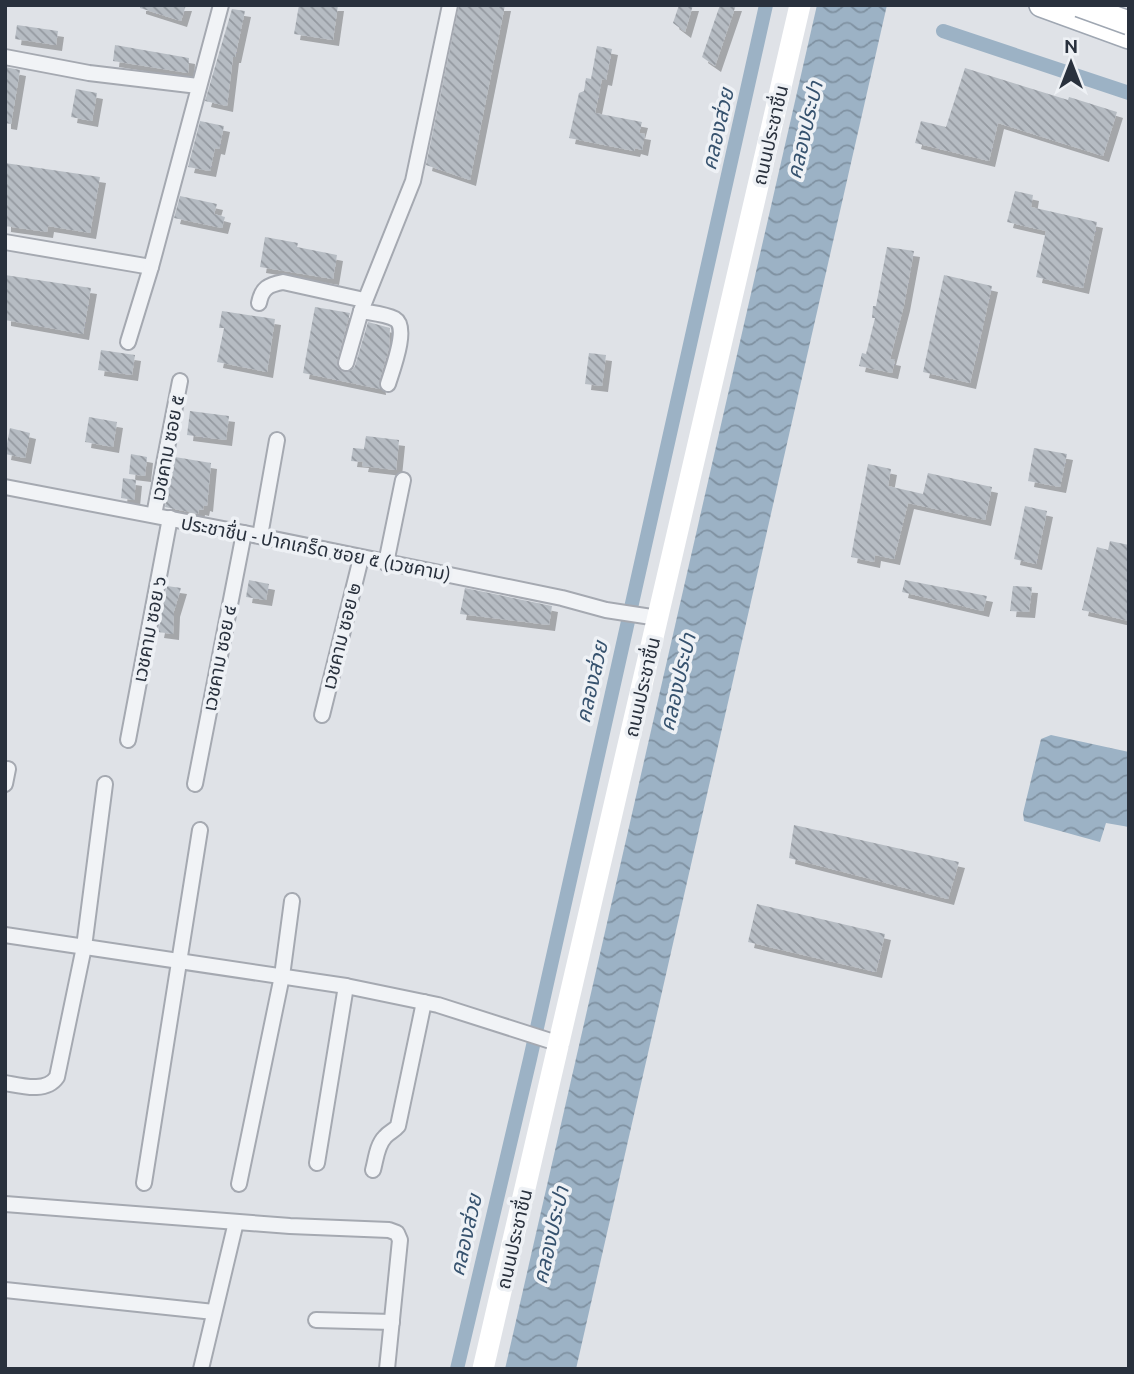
<svg xmlns="http://www.w3.org/2000/svg" width="1134" height="1374" font-family="Ubuntu,'Noto Sans Thai',sans-serif">
<style>
.water{fill:url(#water-waves)}
.lines{fill:none;stroke-linecap:round;stroke-linejoin:round}
.canal{stroke:#9cb2c5;stroke-width:14}
.building{fill:url(#building-back-hatch);filter:url(#shadow)}
.minor-casing{stroke:#a5a9b1;stroke-width:18}
.primary-casing{stroke:#9fa7b2;stroke-width:26}
.minor{stroke:#f1f3f6;stroke-width:14}
.secondary{stroke:#fff;stroke-width:21}
.primary{stroke:#fff;stroke-width:23}
.primary-bridge-casing{stroke:#9fa7b2;stroke-width:26;stroke-linecap:butt}
.primary-bridge{stroke:#fff;stroke-width:23}
.labels{text-anchor:middle;dominant-baseline:central;stroke-width:7;stroke-linejoin:round;paint-order:stroke}
.street-label{font-size:19px;fill:#29313d;stroke:#eef1f5}
.water-label{font-size:21px;font-style:italic;fill:#36526e;stroke:#eef1f5}
</style>
<defs>
<pattern id="water-waves" width="16" height="10" patternUnits="userSpaceOnUse" patternTransform="scale(1.75)"><rect width="16" height="10" fill="#9cb2c5"/><path d="M0 5q4-4 8 0t8 0" fill="none" stroke="#7f91a1"/></pattern>
<pattern id="building-back-hatch" width="6" height="6" patternUnits="userSpaceOnUse" patternTransform="scale(1.75)"><rect width="6" height="6" fill="#b6bcc3"/><path d="M-1 5l2 2M0 0l6 6M5-1l2 2" fill="none" stroke="#9499a0"/></pattern>
<filter id="shadow"><feDropShadow dx="6" dy="6" stdDeviation="0" flood-color="#0004"/></filter>
</defs>
<rect width="100%" height="100%" fill="#dfe2e7"/>
<!-- water -->
<g class="water">
<path d="M 817,5 L 887,5 L 576,1369 L 505,1369 Z"/>
<path d="M 1051,735 L 1129,752 L 1129,827 L 1106,823 L 1100,842 L 1024,821 L 1023,813 L 1041,739 Z"/>
</g>
<g class="lines">
<!-- canal -->
<g class="canal">
<path d="M 943,31 L 1129,93"/>
<path d="M 457,1369 L 530,1059 L 766,5"/>
</g>
</g>
<!-- building -->
<g class="building">
<path d="M 140,5 L 186,5 L 181,21 L 140,8 Z"/>
<path d="M 299,5 L 338,5 L 333,40 L 294,34 Z"/>
<path d="M 459,5 L 505,5 L 470,180 L 426,165 Z"/>
<path d="M 679,5 L 693,5 L 685,32 L 673,23 Z"/>
<path d="M 720,5 L 736,5 L 715,66 L 702,57 Z"/>
<path d="M 232,9 L 245,11 L 235,57 L 233,57 L 227,106 L 205,101 Z"/>
<path d="M 17,25 L 58,31 L 56,45 L 15,39 Z"/>
<path d="M 115,45 L 189,58 L 188,73 L 113,61 Z"/>
<path d="M 597,46 L 612,49 L 606,80 L 602,79 L 595,113 L 642,122 L 639,133 L 645,134 L 642,150 L 635,148 L 634,151 L 569,138 L 579,93 L 584,91 L 586,78 L 591,79 Z"/>
<path d="M 5,67 L 20,70 L 11,124 L 5,123 Z"/>
<path d="M 965,68 L 1068,100 L 1069,97 L 1117,112 L 1103,156 L 998,123 L 989,161 L 915,143 L 921,121 L 946,127 Z"/>
<path d="M 76,89 L 97,93 L 92,121 L 71,117 Z"/>
<path d="M 200,121 L 224,126 L 219,149 L 215,148 L 210,171 L 188,167 Z"/>
<path d="M 5,163 L 100,177 L 90,233 L 48,226 L 47,232 L 5,226 Z"/>
<path d="M 1015,191 L 1033,195 L 1031,207 L 1097,222 L 1083,288 L 1036,277 L 1046,231 L 1007,222 Z"/>
<path d="M 180,196 L 217,204 L 214,214 L 225,217 L 222,228 L 174,218 Z"/>
<path d="M 265,237 L 298,243 L 297,247 L 337,255 L 333,279 L 260,267 Z"/>
<path d="M 887,247 L 914,251 L 904,305 L 890,359 L 895,360 L 892,373 L 859,366 L 862,353 L 866,354 L 875,318 L 872,318 L 873,306 L 876,306 Z"/>
<path d="M 5,275 L 91,288 L 83,334 L 5,320 Z"/>
<path d="M 944,275 L 992,286 L 970,383 L 923,372 Z"/>
<path d="M 315,307 L 350,313 L 337,361 L 339,369 L 344,372 L 352,370 L 355,366 L 368,322 L 390,328 L 389,348 L 379,382 L 380,389 L 303,373 Z"/>
<path d="M 222,311 L 275,319 L 267,372 L 217,362 L 224,328 L 219,328 Z"/>
<path d="M 101,350 L 135,355 L 132,375 L 98,370 Z"/>
<path d="M 589,353 L 606,355 L 602,386 L 585,384 Z"/>
<path d="M 190,411 L 229,416 L 226,440 L 187,435 Z"/>
<path d="M 89,417 L 117,422 L 113,447 L 85,442 Z"/>
<path d="M 10,428 L 30,433 L 25,458 L 5,454 Z"/>
<path d="M 366,436 L 399,440 L 396,470 L 362,466 L 363,462 L 351,461 L 353,448 L 364,449 Z"/>
<path d="M 1034,448 L 1067,454 L 1060,487 L 1028,481 Z"/>
<path d="M 131,454 L 147,457 L 145,476 L 129,474 Z"/>
<path d="M 175,457 L 211,463 L 207,506 L 204,505 L 203,510 L 199,509 L 198,514 L 165,507 Z"/>
<path d="M 868,464 L 891,469 L 888,486 L 923,494 L 928,473 L 992,487 L 985,520 L 908,503 L 894,559 L 875,555 L 874,562 L 851,557 Z"/>
<path d="M 123,478 L 136,480 L 134,500 L 121,498 Z"/>
<path d="M 1025,506 L 1047,511 L 1036,564 L 1014,559 Z"/>
<path d="M 1110,541 L 1129,545 L 1129,621 L 1082,610 L 1097,547 L 1108,550 Z"/>
<path d="M 249,580 L 269,584 L 266,600 L 246,597 Z"/>
<path d="M 905,580 L 987,596 L 983,611 L 902,592 Z"/>
<path d="M 167,586 L 181,588 L 174,611 L 173,634 L 158,632 Z"/>
<path d="M 1013,586 L 1032,587 L 1029,612 L 1010,611 Z"/>
<path d="M 465,588 L 552,606 L 549,625 L 460,614 Z"/>
<path d="M 794,825 L 959,862 L 948,899 L 789,858 Z"/>
<path d="M 757,904 L 885,934 L 876,972 L 748,942 Z"/>
</g>
<g class="lines">
<defs>
<g id="minor">
<path d="M 5,57 L 89,73 L 198,86"/>
<path d="M 5,242 L 151,267 L 221,5"/>
<path d="M 259,303 C 262,288 268,285 283,282 L 364,300"/>
<path d="M 128,342 L 151,267"/>
<path d="M 346,363 L 361,311"/>
<path d="M 388,384 C 392,371 409,327 395,319 C 385,314 371,313 361,311 L 413,181 L 450,5"/>
<path d="M 5,487 L 244,533 L 562,598 L 606,610 L 658,618"/>
<path d="M 154,515 L 180,381"/>
<path d="M 260,536 L 277,440"/>
<path d="M 386,563 L 403,480"/>
<path d="M 322,715 L 361,558"/>
<path d="M 128,740 L 170,518"/>
<path d="M 5,784 L 8,769"/>
<path d="M 195,784 L 244,533"/>
<path d="M 5,935 L 346,986 L 438,1005 L 560,1044"/>
<path d="M 5,1083 C 22,1086 46,1093 57,1077 L 84,947 L 105,784"/>
<path d="M 317,1163 L 346,986"/>
<path d="M 373,1170 C 376,1159 377,1145 385,1137 C 389,1132 394,1131 398,1126 L 424,1002"/>
<path d="M 144,1183 L 200,830"/>
<path d="M 239,1184 L 282,976 L 292,901"/>
<path d="M 5,1204 L 290,1226 L 389,1230 L 397,1233 L 400,1240 L 387,1369"/>
<path d="M 5,1290 L 214,1312"/>
<path d="M 316,1320 L 392,1322"/>
<path d="M 201,1369 L 236,1222"/>
</g>
<path id="primary" d="M 1041,5 L 1129,37"/>
</defs>
<!-- minor casing -->
<use href="#minor" class="minor-casing"/>
<!-- primary casing -->
<use href="#primary" class="primary-casing"/>
<!-- minor -->
<use href="#minor" class="minor"/>
<!-- secondary -->
<path class="secondary" d="M 483,1369 L 800,5"/>
<!-- primary -->
<use href="#primary" class="primary"/>
<defs>
<path id="primary-bridge" d="M 1079,5 L 1129,23"/>
</defs>
<!-- primary-bridge casing -->
<use href="#primary-bridge" class="primary-bridge-casing"/>
<!-- primary-bridge -->
<use href="#primary-bridge" class="primary-bridge"/>
</g>
<g class="labels">
<!-- street labels -->
<g class="street-label">
<text transform="translate(770 135) rotate(-77)">ถนนประชาชื่น</text>
<text transform="translate(167 448) rotate(-79)">เวชคาม ซอย ๕</text>
<text transform="translate(316 548) rotate(11)">ประชาชื่น - ปากเกร็ด ซอย ๕ (เวชคาม)</text>
<text transform="translate(149 629) rotate(-79)">เวชคาม ซอย ๖</text>
<text transform="translate(341 636) rotate(-76)">เวชคาม ซอย ๒</text>
<text transform="translate(219 658) rotate(-79)">เวชคาม ซอย ๔</text>
<text transform="translate(642 687) rotate(-77)">ถนนประชาชื่น</text>
<text transform="translate(514 1239) rotate(-77)">ถนนประชาชื่น</text>
</g>
<!-- water labels -->
<g class="water-label">
<text transform="translate(717 129) rotate(-77)">คลองส่วย</text>
<text transform="translate(804 130) rotate(-77)">คลองประปา</text>
<text transform="translate(591 682) rotate(-77)">คลองส่วย</text>
<text transform="translate(677 682) rotate(-77)">คลองประปา</text>
<text transform="translate(465 1235) rotate(-77)">คลองส่วย</text>
<text transform="translate(550 1235) rotate(-77)">คลองประปา</text>
</g>
</g>
<!-- border -->
<rect width="1134" height="1374" fill="none" stroke="#29313d" stroke-width="14"/>
<!-- north arrow -->
<g transform="translate(1071 63)" stroke="#eef1f5" stroke-width="5" paint-order="stroke">
<path d="M0-5L12 26L0 18L-12 26Z" fill="#29313d"/>
<text y="-10" font-size="19" font-weight="bold" text-anchor="middle" fill="#29313d">N</text>
</g>
</svg>
